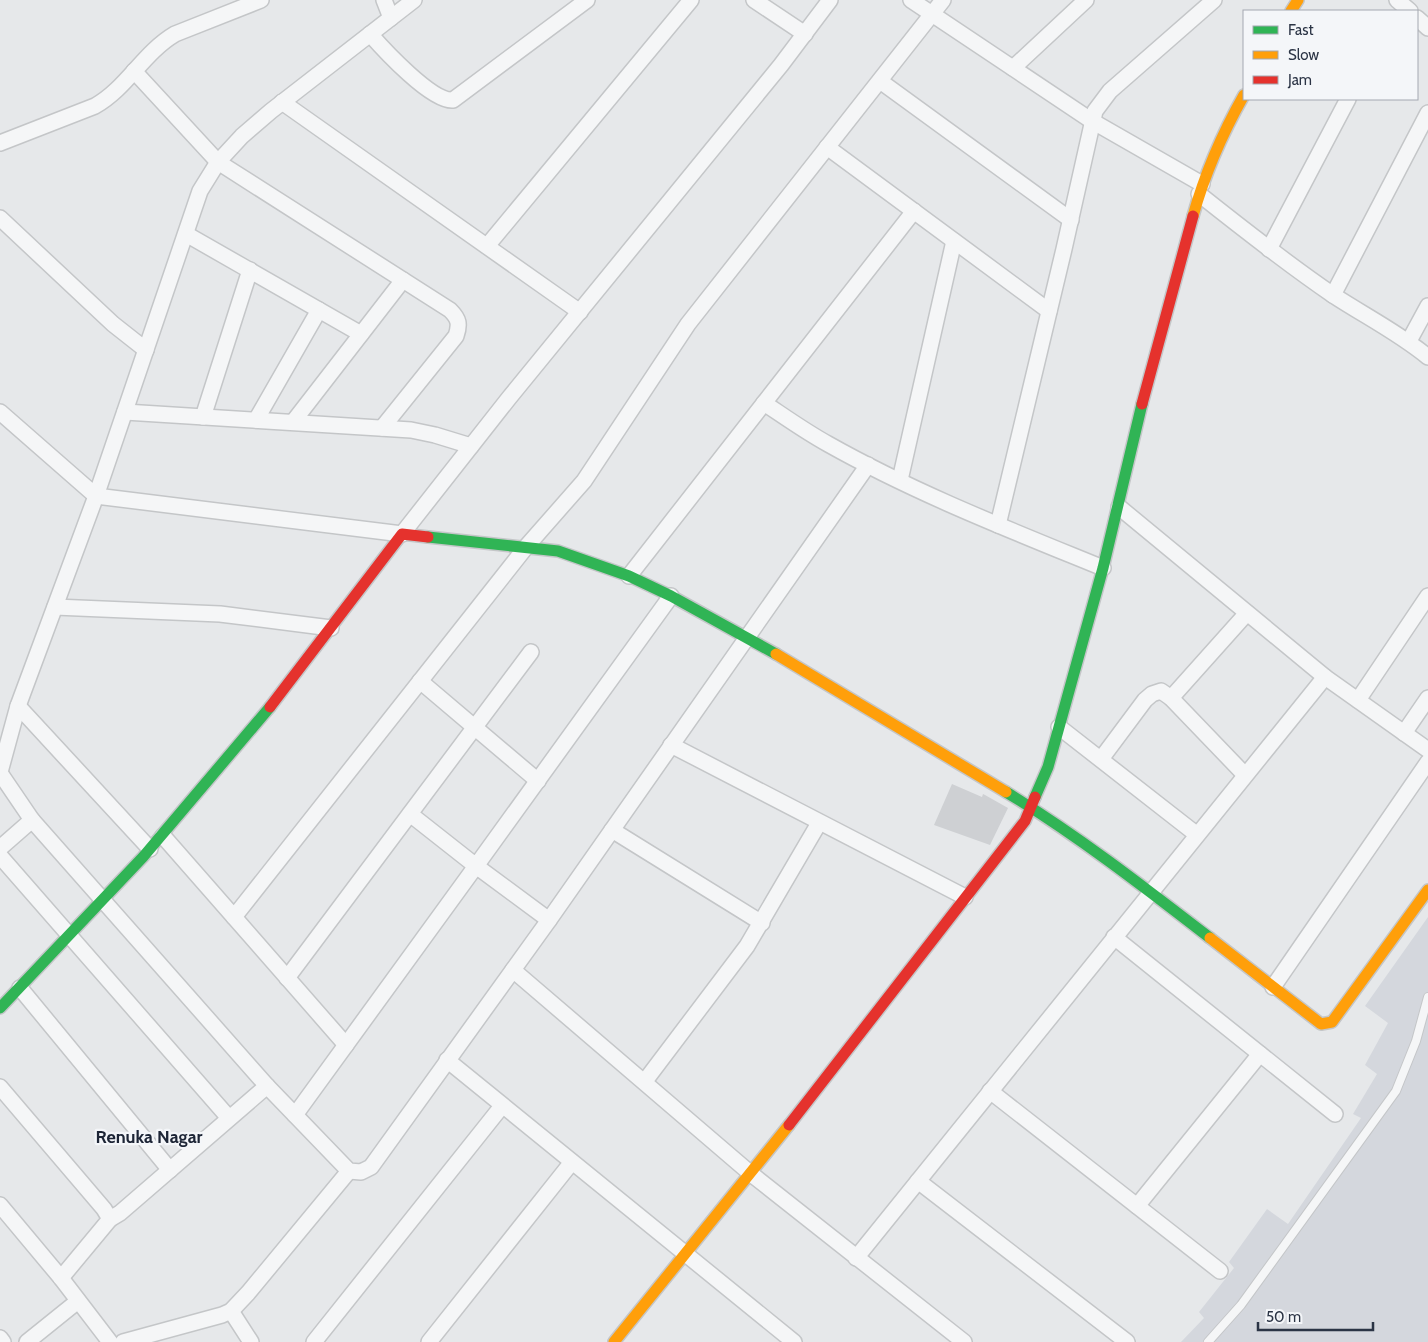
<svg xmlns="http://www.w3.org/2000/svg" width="1428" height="1342" font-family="Cabin,sans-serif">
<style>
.built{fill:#d4d7dd}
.building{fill:#ced0d3}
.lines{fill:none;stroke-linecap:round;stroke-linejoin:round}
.lane-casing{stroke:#c4c6c8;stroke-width:10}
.street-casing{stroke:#c4c6c8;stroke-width:18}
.fast-casing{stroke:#c4c6c8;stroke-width:14}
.slow-casing{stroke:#c4c6c8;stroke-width:14}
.jam-casing{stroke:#c4c6c8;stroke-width:14}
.lane{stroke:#f5f6f7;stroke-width:8}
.street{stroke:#f5f6f7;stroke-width:15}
.fast{stroke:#30b455;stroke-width:11}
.slow{stroke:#ff9f0a;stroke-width:11}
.jam{stroke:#e5322d;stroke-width:11}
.labels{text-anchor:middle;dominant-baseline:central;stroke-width:4.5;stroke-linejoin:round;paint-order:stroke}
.neighbourhood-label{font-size:18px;font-weight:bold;fill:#1d2536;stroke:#f4f6f9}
</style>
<rect width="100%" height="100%" fill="#e6e8ea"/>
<!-- built -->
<path class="built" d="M 1428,917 L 1428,1342 L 1181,1342 L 1204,1318 L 1199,1312 L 1234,1268 L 1229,1262 L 1267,1209 L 1288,1224 L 1361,1118 L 1353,1114 L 1377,1074 L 1365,1065 L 1388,1023 L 1365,1006 Z"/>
<!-- building -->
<path class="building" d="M 952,784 L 982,797 L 983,794 L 985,795 L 1008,808 L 990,845 L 934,825 Z"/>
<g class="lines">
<defs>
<path id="lane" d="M 1208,1342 L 1241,1305 L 1396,1091 L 1416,1041 L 1428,997"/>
<g id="street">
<path d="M 384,0 L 391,18"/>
<path d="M 754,0 L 805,34"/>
<path d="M 911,0 L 1092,121 L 1202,184"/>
<path d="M 1397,0 L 1410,11"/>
<path d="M 1417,18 L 1428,28"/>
<path d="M 370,34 C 384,50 432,102 453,100 L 587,0"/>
<path d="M 1013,68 L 1086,0"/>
<path d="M 134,71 L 218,162 L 450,310 C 459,319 460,324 456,336 L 382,428"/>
<path d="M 880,81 L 1071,220"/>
<path d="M 282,102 L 580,312"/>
<path d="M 0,143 L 95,106 C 127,88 143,53 175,34 L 261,0"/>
<path d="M 827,147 L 1049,311"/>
<path d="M 1199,194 C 1243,229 1286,263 1333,295 C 1365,316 1399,333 1428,357"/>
<path d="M 0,218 L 113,324 L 146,350"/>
<path d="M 186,234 L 361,334"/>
<path d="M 487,246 L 691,0"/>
<path d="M 1269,249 L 1348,99"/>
<path d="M 1333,295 L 1428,113"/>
<path d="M 1409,341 L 1428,306"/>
<path d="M 764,403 C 785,417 806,432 828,444 C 915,493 1010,530 1103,568"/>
<path d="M 0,412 L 96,496 L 200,191 L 218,162 L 242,136 L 271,111 L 414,0"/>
<path d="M 125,412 L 411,430 L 435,435 L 471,446"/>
<path d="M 203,417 L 250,270"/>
<path d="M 256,420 L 319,310"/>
<path d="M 293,422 L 403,280"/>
<path d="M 900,480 L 954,241"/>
<path d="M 1119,507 L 1325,677 L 1428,750"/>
<path d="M 998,525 L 1064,249 L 1095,111 L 1110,91 L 1214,0"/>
<path d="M 629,576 L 914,211"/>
<path d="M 55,607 L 220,614 L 331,628"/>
<path d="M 420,681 L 538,781"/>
<path d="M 1171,698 L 1247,613"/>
<path d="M 1358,700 L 1428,596"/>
<path d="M 18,706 L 150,849"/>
<path d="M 1059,727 L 1196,834"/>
<path d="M 1404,733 L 1428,698"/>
<path d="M 671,745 L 965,897"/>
<path d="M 1101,759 L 1145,700 L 1152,694 L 1161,691 L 1171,698 L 1245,775"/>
<path d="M 0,772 L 18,706 L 96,496 L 402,534 L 509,398 L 781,65 L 830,0"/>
<path d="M 0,773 L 32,820"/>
<path d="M 410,814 L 476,866 L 671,596"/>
<path d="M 612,830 L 762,923"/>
<path d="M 163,836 L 234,917 L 526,547 L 584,481 L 688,324 L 943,0"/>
<path d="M 0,848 L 32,820 L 267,1086 L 349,1171 L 361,1172 L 371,1167 L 549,920 L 868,465"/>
<path d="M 0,856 L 229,1118"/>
<path d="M 234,917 L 346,1045"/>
<path d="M 1114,937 L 1335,1114"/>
<path d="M 513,970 L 750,1173 L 964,1342"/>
<path d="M 287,978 L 531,652"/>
<path d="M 1273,987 L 1428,762"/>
<path d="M 20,988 L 170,1170"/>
<path d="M 447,1060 L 794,1342"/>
<path d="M 645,1081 L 747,946 L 819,823"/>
<path d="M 0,1087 L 104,1209 L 110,1219 L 120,1213 L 267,1086"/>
<path d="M 990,1091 L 1220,1271"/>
<path d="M 295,1115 L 476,866 L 549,920"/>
<path d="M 918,1181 L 1127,1342"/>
<path d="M 0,1205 L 61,1278 L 110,1342"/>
<path d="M 1137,1206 L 1260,1054"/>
<path d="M 856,1258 L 1325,677"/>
<path d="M 61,1278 L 110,1219"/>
<path d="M 231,1311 L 251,1342"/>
<path d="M 0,1338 L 3,1342"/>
<path d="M 27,1342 L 78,1301"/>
<path d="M 123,1342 L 222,1315 L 231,1311 L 248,1293 L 349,1171"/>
<path d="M 314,1342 L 502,1106"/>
<path d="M 429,1342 L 572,1162"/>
</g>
<g id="fast">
<path d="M 428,537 L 558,551 L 629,576 L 671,596 L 776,654"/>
<path d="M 1006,792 C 1077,835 1144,887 1210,938"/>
<path d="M 1035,797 L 1048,767 L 1103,568 L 1142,404"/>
<path d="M 0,1008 L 143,857 L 270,707"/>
</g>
<g id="slow">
<path d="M 1291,11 L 1298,0"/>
<path d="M 1193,216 C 1205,173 1222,134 1244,95"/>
<path d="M 776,654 L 1006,792"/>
<path d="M 1210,938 L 1321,1024 L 1332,1022 L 1428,890"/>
<path d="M 614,1342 L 789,1125"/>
</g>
<g id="jam">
<path d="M 1142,404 L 1193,216"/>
<path d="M 270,707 L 402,534 L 428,537"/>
<path d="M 789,1125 L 1025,821 L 1035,797"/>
</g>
</defs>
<!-- lane casing -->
<use href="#lane" class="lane-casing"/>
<!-- street casing -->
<use href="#street" class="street-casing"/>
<!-- fast casing -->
<use href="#fast" class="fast-casing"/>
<!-- slow casing -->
<use href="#slow" class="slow-casing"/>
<!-- jam casing -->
<use href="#jam" class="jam-casing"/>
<!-- lane -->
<use href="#lane" class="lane"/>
<!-- street -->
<use href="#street" class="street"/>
<!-- fast -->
<use href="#fast" class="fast"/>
<!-- slow -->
<use href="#slow" class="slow"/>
<!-- jam -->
<use href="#jam" class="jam"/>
</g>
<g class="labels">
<!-- neighbourhood labels -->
<g class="neighbourhood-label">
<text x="149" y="1137">Renuka Nagar</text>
</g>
</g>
<!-- legend -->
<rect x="1243" y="10" width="175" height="90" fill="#f4f6f9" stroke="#a4a8b1"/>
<rect x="1253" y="26" width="25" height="8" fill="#30b455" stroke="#a4a8b1"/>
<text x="1288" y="35" font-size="15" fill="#2b3445">Fast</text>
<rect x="1253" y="51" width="25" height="8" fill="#ff9f0a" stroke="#a4a8b1"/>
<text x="1288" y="60" font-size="15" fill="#2b3445">Slow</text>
<rect x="1253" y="76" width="25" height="8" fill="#e5322d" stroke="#a4a8b1"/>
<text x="1288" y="85" font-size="15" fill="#2b3445">Jam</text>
<!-- scale -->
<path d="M1258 1322v8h115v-8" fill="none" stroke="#2b3445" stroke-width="2.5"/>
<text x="1266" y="1322" font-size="15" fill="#2b3445" stroke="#f4f6f9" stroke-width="4" paint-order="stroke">50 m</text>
</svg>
